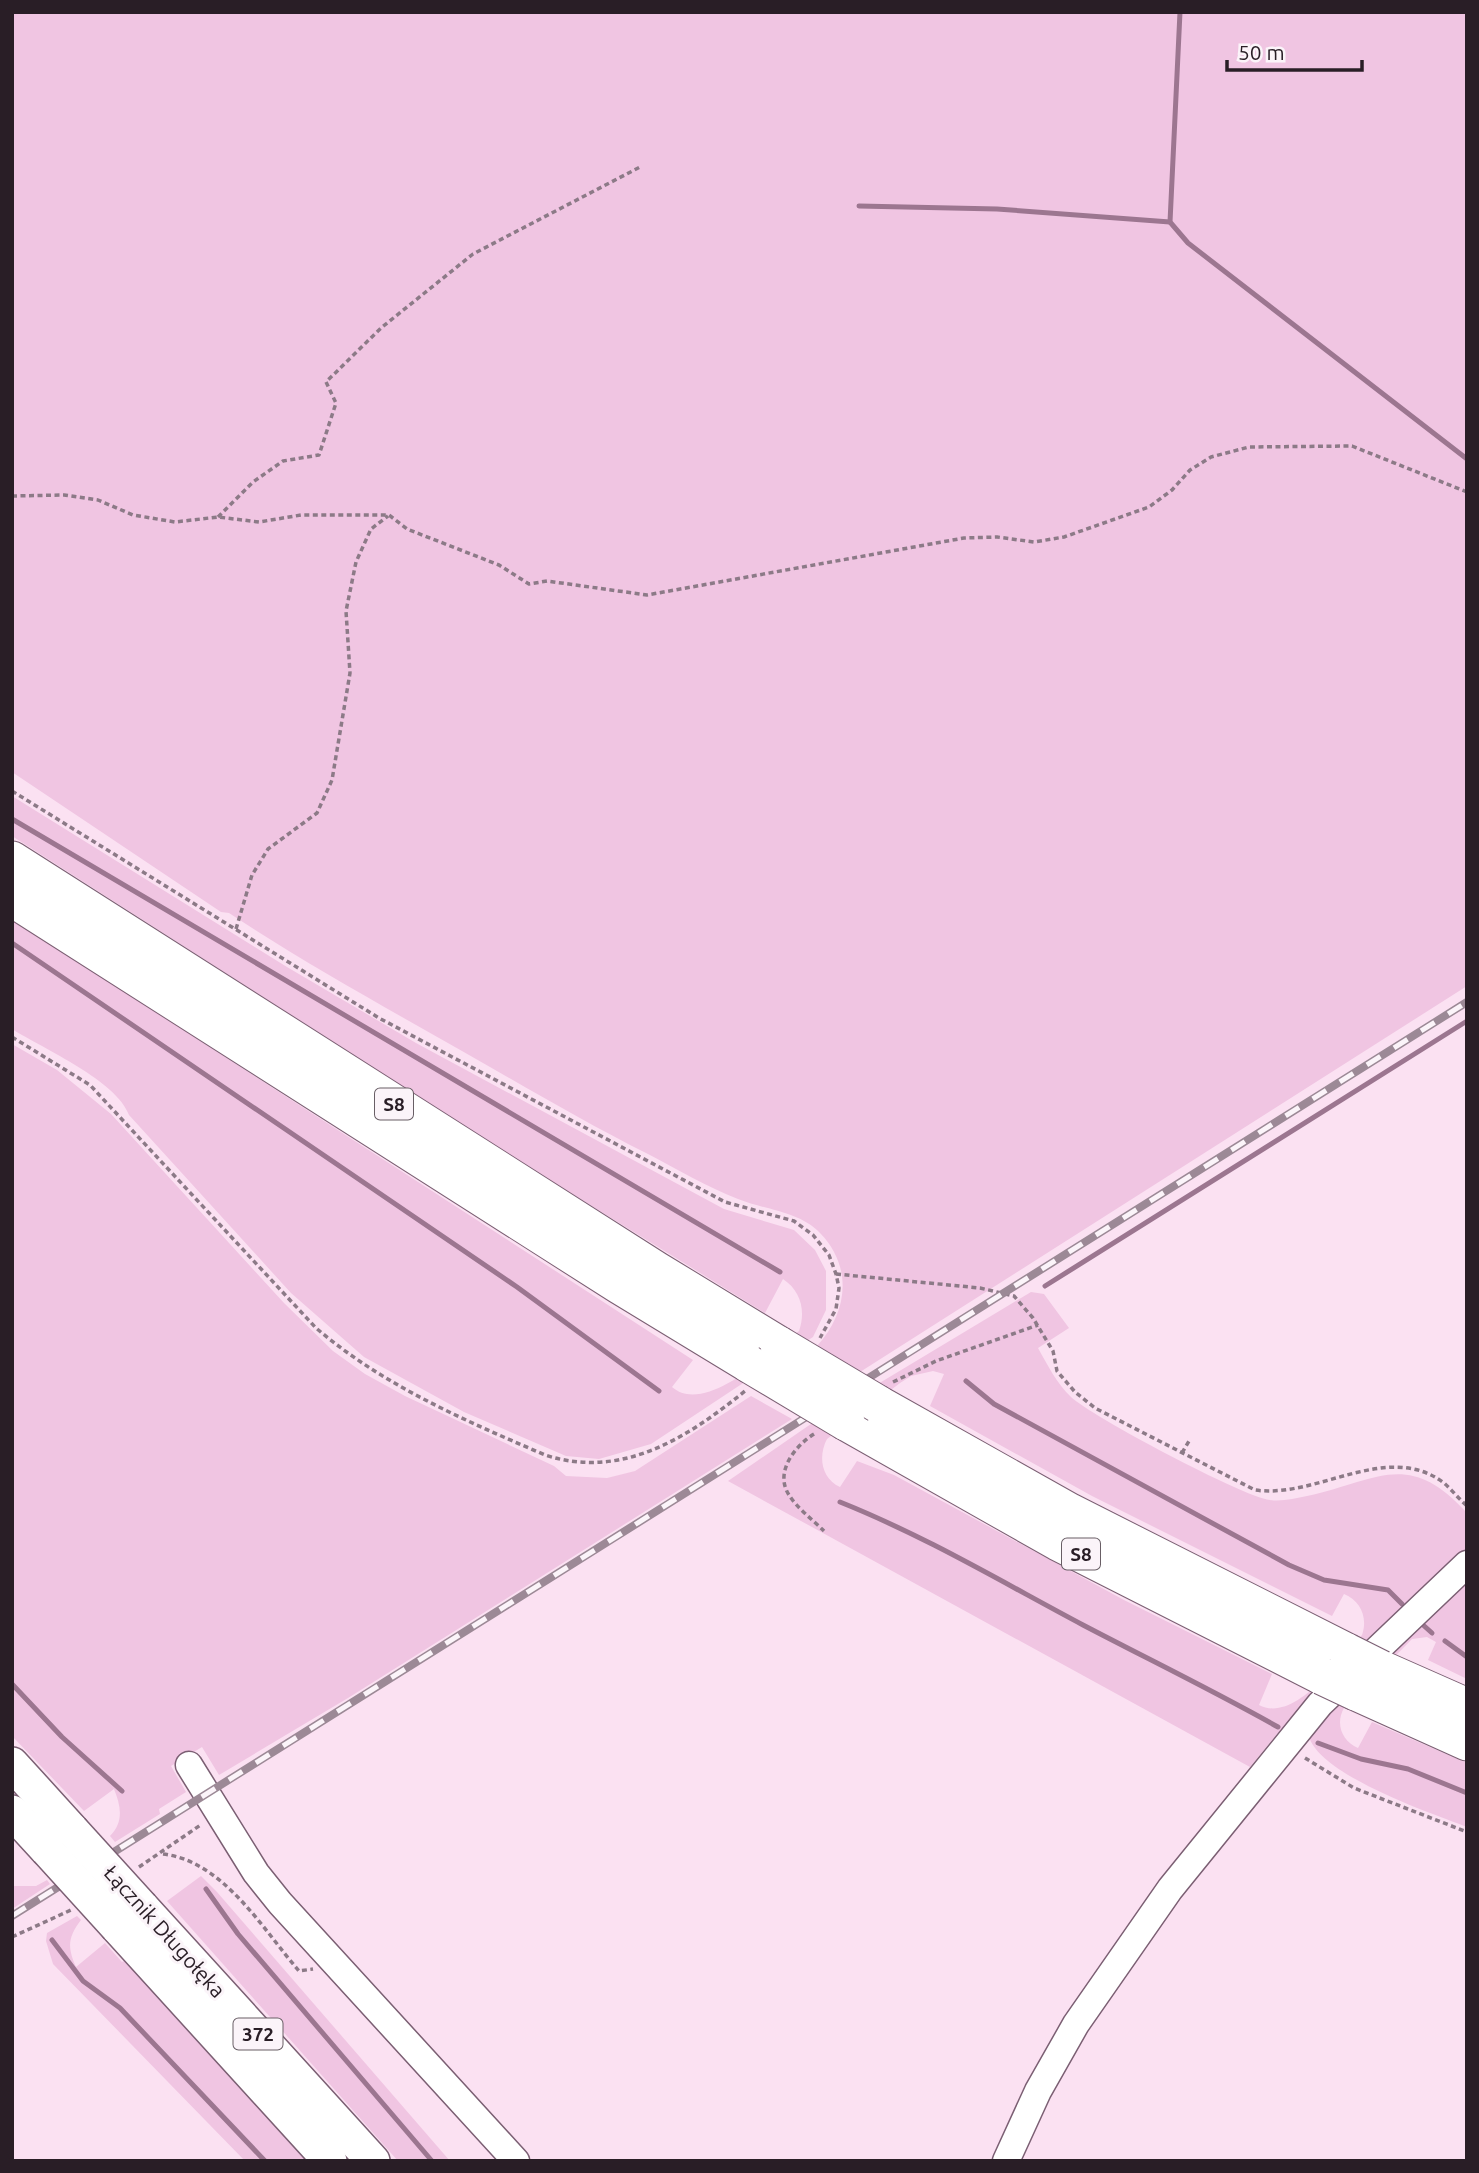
<svg xmlns="http://www.w3.org/2000/svg" width="1479" height="2173" font-family="Ubuntu,sans-serif">
<style>
.green{fill:#f0c5e2;fill-rule:evenodd}
.lines{fill:none;stroke-linecap:round;stroke-linejoin:round}
.stream{stroke:#9c7690;stroke-width:5}
.minor-casing{stroke:#7b5f73;stroke-width:29}
.major-casing{stroke:#7b5f73;stroke-width:36}
.highway-casing{stroke:#7b5f73;stroke-width:39}
.path{stroke:#8c7a87;stroke-width:3.5;stroke-dasharray:5 3.5;stroke-linecap:butt}
.minor{stroke:#fff;stroke-width:26}
.major{stroke:#fff;stroke-width:33}
.highway{stroke:#fff;stroke-width:37}
.rail-casing{stroke:#9c8996;stroke-width:8}
.rail{stroke:#fbf4f9;stroke-width:5;stroke-dasharray:16;stroke-linecap:butt}
.major-bridge-casing{stroke:#7b5f73;stroke-width:36;stroke-linecap:butt}
.highway-bridge-casing{stroke:#7b5f73;stroke-width:39;stroke-linecap:butt}
.major-bridge{stroke:#fff;stroke-width:33}
.highway-bridge{stroke:#fff;stroke-width:37}
.labels{text-anchor:middle;dominant-baseline:central;stroke-width:6;stroke-linejoin:round;paint-order:stroke}
.shield{fill:#fbf4f9;stroke:#685e65;stroke-width:2}
.shield-label{font-size:19px;font-weight:bold;fill:#291e26}
.street-label{font-size:21px;fill:#291e26;stroke:#fbf4f9}
</style>
<rect width="100%" height="100%" fill="#fbe1f2"/>
<!-- green -->
<g class="green">
<path d="M 12,12 L 1467,12 L 1467,986 L 860,1372 L 817,1346 C 847,1313 854,1268 820,1233 C 799,1211 765,1210 738,1199 C 707,1187 677,1169 648,1154 C 584,1122 524,1086 462,1051 C 383,1006 304,963 229,913 L 221,912 L 12,772 Z"/>
<path d="M 12,796 L 287,967 L 416,1043 L 724,1209 L 794,1230 L 815,1250 L 826,1271 L 826,1310 L 813,1337 L 651,1444 L 599,1459 L 566,1456 L 464,1412 L 364,1357 L 291,1293 L 129,1115 C 117,1081 44,1049 12,1029 L 12,919 L 693,1360 L 672,1387 C 705,1416 771,1352 799,1331 C 806,1311 801,1291 783,1279 L 765,1313 L 514,1158 L 12,836 Z"/>
<path d="M 12,1044 L 57,1070 L 111,1114 L 284,1303 L 333,1351 L 365,1374 L 405,1396 L 554,1466 L 566,1476 L 607,1478 L 635,1471 L 751,1396 L 792,1419 L 348,1698 L 219,1775 L 202,1747 L 171,1766 L 186,1792 L 159,1809 L 160,1814 L 115,1842 L 110,1836 C 124,1822 121,1806 114,1789 L 84,1811 L 12,1736 Z"/>
<path d="M 1031,1292 L 1044,1294 L 1069,1328 L 1038,1348 C 1047,1364 1057,1384 1071,1397 C 1091,1416 1243,1497 1270,1500 C 1282,1502 1295,1498 1307,1496 C 1377,1481 1408,1448 1467,1513 L 1467,1552 L 1277,1734 L 1250,1767 L 728,1481 L 808,1426 ZM 933,1371 L 944,1374 L 930,1406 L 1092,1496 L 1332,1616 L 1344,1594 C 1361,1601 1368,1618 1362,1635 C 1340,1659 1295,1724 1259,1705 L 1272,1674 L 1124,1600 L 894,1475 L 857,1461 L 840,1487 C 821,1478 818,1456 827,1439 L 900,1383 L 911,1376 Z"/>
<path d="M 1467,1576 L 1467,1679 L 1428,1660 L 1436,1642 L 1427,1637 L 1412,1639 L 1344,1708 C 1335,1724 1342,1741 1358,1748 L 1372,1722 L 1467,1763 L 1467,1827 C 1431,1813 1312,1773 1308,1732 Z"/>
<path d="M 201,1876 L 217,1892 L 450,2161 L 398,2161 L 167,1901 Z"/>
<path d="M 47,1880 L 50,1884 L 12,1909 L 12,1886 L 36,1886 Z"/>
<path d="M 77,1916 L 81,1920 C 68,1937 67,1947 76,1967 L 105,1943 L 122,1962 L 126,1960 L 308,2161 L 245,2161 L 53,1964 L 46,1941 L 47,1933 Z"/>
</g>
<g class="lines">
<!-- stream -->
<g class="stream">
<path d="M 1180,12 L 1170,222 L 1188,243 L 1467,459"/>
<path d="M 859,206 L 997,209 L 1170,222"/>
<path d="M 12,819 L 780,1272"/>
<path d="M 12,943 L 517,1287 L 659,1391"/>
<path d="M 1045,1286 L 1467,1021"/>
<path d="M 966,1381 L 994,1404 L 1289,1565 L 1324,1580 L 1388,1590 L 1402,1604"/>
<path d="M 840,1502 C 925,1536 1002,1582 1083,1625 C 1148,1659 1214,1691 1278,1727"/>
<path d="M 1422,1624 L 1432,1633"/>
<path d="M 1445,1641 L 1467,1657"/>
<path d="M 12,1684 L 62,1737 L 122,1791"/>
<path d="M 1318,1743 L 1361,1759 L 1408,1769 L 1467,1793"/>
<path d="M 206,1889 L 238,1934 L 432,2161"/>
<path d="M 52,1940 L 83,1981 L 120,2008 L 265,2161"/>
</g>
<defs>
<g id="minor">
<path d="M 189,1765 L 256,1873 L 280,1903 L 516,2161"/>
<path d="M 1006,2161 L 1038,2091 L 1076,2024 L 1170,1889 L 1320,1704 L 1467,1564"/>
</g>
<g id="major">
<path d="M 12,1764 L 72,1830"/>
<path d="M 12,1812 L 47,1850"/>
<path d="M 142,1907 L 373,2161"/>
<path d="M 117,1927 L 330,2161"/>
</g>
<g id="highway">
<path d="M 12,860 L 656,1270 L 779,1345"/>
<path d="M 12,898 L 619,1285 L 749,1364"/>
<path d="M 878,1404 L 1070,1512 L 1347,1652"/>
<path d="M 846,1422 L 1058,1542 L 1322,1676"/>
<path d="M 1381,1669 L 1467,1707"/>
<path d="M 1356,1692 L 1467,1742"/>
</g>
</defs>
<!-- minor casing -->
<use href="#minor" class="minor-casing"/>
<!-- major casing -->
<use href="#major" class="major-casing"/>
<!-- highway casing -->
<use href="#highway" class="highway-casing"/>
<!-- path -->
<g class="path">
<path d="M 12,496 L 64,495 L 98,500 L 133,515 L 175,522 L 218,517 L 259,522 L 301,515 L 389,515 L 407,529 L 499,565 L 529,584 L 547,581 L 647,595 L 964,538 L 997,537 L 1034,542 L 1064,537 L 1149,507 L 1172,490 L 1190,470 L 1211,457 L 1249,447 L 1352,446 L 1467,492"/>
<path d="M 218,517 L 253,482 L 283,461 L 319,455 L 336,403 L 326,382 L 381,328 L 473,254 L 642,166"/>
<path d="M 12,791 L 379,1018 L 725,1202 L 794,1221 L 813,1235 L 829,1255 L 836,1274 L 839,1288 L 836,1309 L 820,1338"/>
<path d="M 236,929 L 252,875 L 268,849 L 317,813 L 332,780 L 350,673 L 346,611 L 356,562 L 371,529 L 388,516"/>
<path d="M 12,1037 L 90,1085 L 316,1328 C 384,1386 464,1420 545,1455 C 622,1480 687,1438 745,1391"/>
<path d="M 836,1274 L 980,1288 L 1014,1296 L 1033,1318 L 1053,1351 L 1057,1371 L 1075,1392 L 1095,1408 L 1255,1490 C 1318,1499 1387,1440 1444,1483 C 1452,1490 1459,1499 1467,1506"/>
<path d="M 893,1382 L 936,1361 L 1038,1325"/>
<path d="M 814,1434 C 795,1446 774,1472 789,1495 C 797,1508 813,1520 824,1531"/>
<path d="M 1182,1453 L 1189,1441"/>
<path d="M 1305,1758 L 1354,1788 L 1467,1832"/>
<path d="M 163,1854 C 223,1861 262,1928 299,1971 L 313,1969"/>
<path d="M 139,1867 L 202,1824"/>
<path d="M 12,1937 L 71,1910"/>
</g>
<!-- minor -->
<use href="#minor" class="minor"/>
<!-- major -->
<use href="#major" class="major"/>
<!-- highway -->
<use href="#highway" class="highway"/>
<defs>
<path id="rail" d="M 12,1916 L 1467,1002"/>
</defs>
<!-- rail casing -->
<use href="#rail" class="rail-casing"/>
<!-- rail -->
<use href="#rail" class="rail"/>
<defs>
<g id="major-bridge">
<path d="M 72,1830 L 142,1907"/>
<path d="M 47,1850 L 117,1927"/>
</g>
<g id="highway-bridge">
<path d="M 779,1345 L 878,1404"/>
<path d="M 749,1364 L 846,1422"/>
<path d="M 1347,1652 L 1381,1669"/>
<path d="M 1322,1676 L 1356,1692"/>
</g>
</defs>
<!-- major-bridge casing -->
<use href="#major-bridge" class="major-bridge-casing"/>
<!-- highway-bridge casing -->
<use href="#highway-bridge" class="highway-bridge-casing"/>
<!-- major-bridge -->
<use href="#major-bridge" class="major-bridge"/>
<!-- highway-bridge -->
<use href="#highway-bridge" class="highway-bridge"/>
</g>
<g class="labels">
<!-- shield labels -->
<g class="shield">
<rect x="375" y="1088.5" width="38" height="31" rx="5"/>
<rect x="1062" y="1538.5" width="38" height="31" rx="5"/>
<rect x="233.5" y="2018.5" width="49" height="31" rx="5"/>
</g>
<g class="shield-label">
<text x="394" y="1104">S8</text>
<text x="1081" y="1554">S8</text>
<text x="258" y="2034">372</text>
</g>
<!-- street labels -->
<g class="street-label">
<text transform="translate(165 1931) rotate(48)">Łącznik Długołęka</text>
</g>
</g>
<!-- border -->
<rect width="1479" height="2173" fill="none" stroke="#291e26" stroke-width="28"/>
<!-- scale -->
<path d="M1227 60v10h135v-10" fill="none" stroke="#291e26" stroke-width="3.5"/>
<text x="1238" y="60" font-size="21" fill="#291e26" stroke="#fbf4f9" stroke-width="5" paint-order="stroke">50 m</text>
</svg>
